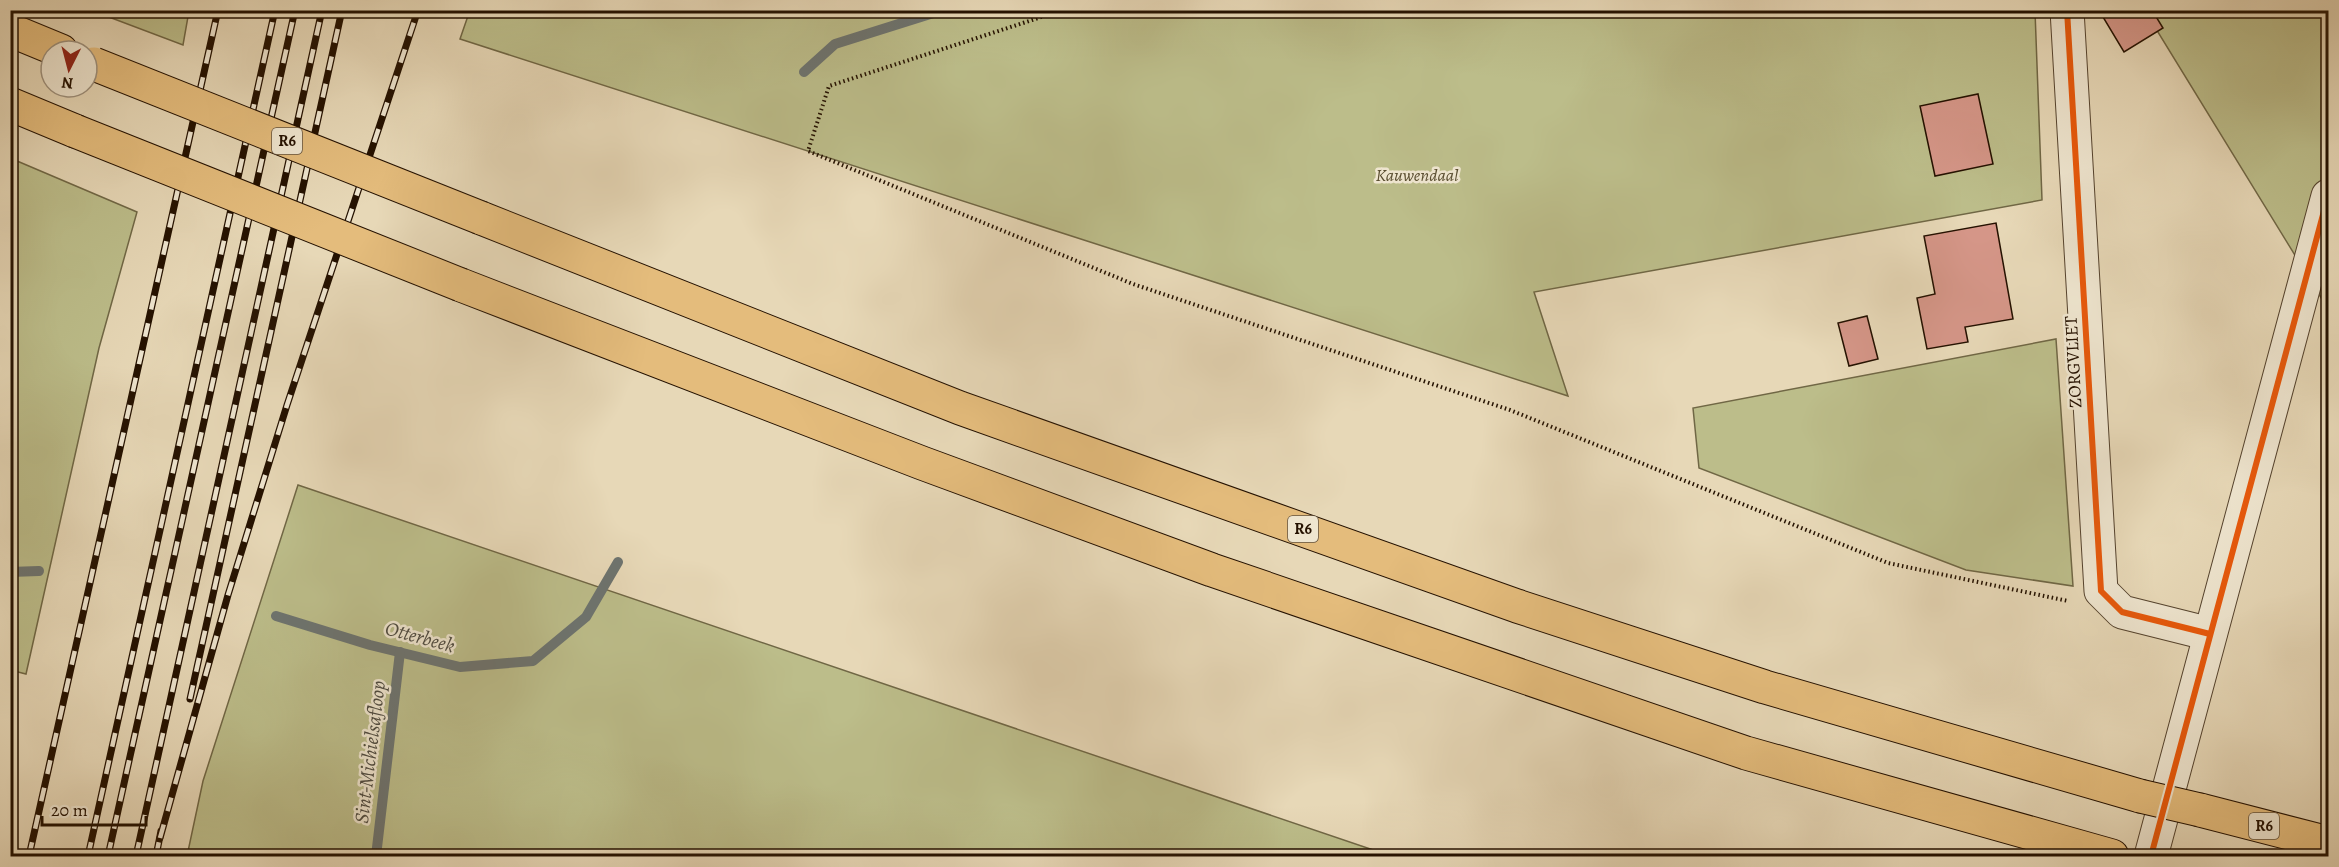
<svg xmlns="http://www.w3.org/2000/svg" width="2339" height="867" font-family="Alegreya,serif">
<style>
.green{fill:#bcbd8a;stroke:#706745;stroke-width:1.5}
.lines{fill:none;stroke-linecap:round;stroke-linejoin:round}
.stream{stroke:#6d7470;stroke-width:10}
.building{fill:#d59688;stroke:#241100;stroke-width:1.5}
.street-casing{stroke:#55432e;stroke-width:35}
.highway-casing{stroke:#241100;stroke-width:35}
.path{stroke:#241100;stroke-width:4;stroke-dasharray:1.5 3;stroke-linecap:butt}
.street{stroke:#efe6d0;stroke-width:33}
.highway{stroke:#e4bc7c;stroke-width:33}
.rail-casing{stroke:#241100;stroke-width:7}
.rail{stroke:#efe6d0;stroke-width:4.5;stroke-dasharray:14;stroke-linecap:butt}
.highway-bridge-casing{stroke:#241100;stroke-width:35;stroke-linecap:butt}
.highway-bridge{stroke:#e4bc7c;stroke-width:33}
.cycleway-casing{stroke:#efe6d0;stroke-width:10}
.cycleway{stroke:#e8590c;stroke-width:6}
.labels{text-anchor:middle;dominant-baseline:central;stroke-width:5;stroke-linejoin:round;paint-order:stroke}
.shield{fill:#efe6d0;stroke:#61513e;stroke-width:1.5}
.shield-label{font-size:16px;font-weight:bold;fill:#241100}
.park-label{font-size:18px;font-style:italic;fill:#594d30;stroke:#efe6d0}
.street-label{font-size:18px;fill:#241100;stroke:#efe6d0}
.water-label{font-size:20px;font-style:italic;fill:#4e4b41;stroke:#efe6d0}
</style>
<rect width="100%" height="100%" fill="#e7d8b7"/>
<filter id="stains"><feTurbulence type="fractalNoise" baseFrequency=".00333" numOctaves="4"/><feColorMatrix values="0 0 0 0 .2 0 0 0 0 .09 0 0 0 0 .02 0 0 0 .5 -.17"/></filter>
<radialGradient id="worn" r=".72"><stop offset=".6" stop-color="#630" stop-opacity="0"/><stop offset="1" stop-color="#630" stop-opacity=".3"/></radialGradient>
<!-- green -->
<g class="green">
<path d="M 470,10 L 2035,11 L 2042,200 L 1534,292 L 1568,396 L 460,39 Z"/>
<path d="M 93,11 L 189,11 L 183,45 Z"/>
<path d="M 2145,11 L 2328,11 L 2328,309 Z"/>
<path d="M 10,158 L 137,212 L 99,348 L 26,674 L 10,670 Z"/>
<path d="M 2056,339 L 2073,586 L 1966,570 L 1699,468 L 1693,408 Z"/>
<path d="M 298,485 L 1391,856 L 187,856 L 203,781 Z"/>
</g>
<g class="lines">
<!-- stream -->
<g class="stream">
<path d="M 804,72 L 835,44 L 943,10"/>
<path d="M 10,572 L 39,571"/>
<path d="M 276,616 L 370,645 L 460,667 L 533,661 L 586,617 L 618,562"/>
<path d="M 376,856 L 400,652"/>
</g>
</g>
<!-- building -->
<g class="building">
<path d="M 2114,10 L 2152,10 L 2163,28 L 2124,52 L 2103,17 Z"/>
<path d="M 1978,94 L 1993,164 L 1935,176 L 1920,106 Z"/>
<path d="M 1996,223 L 2013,319 L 1965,327 L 1968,342 L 1927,349 L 1917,298 L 1935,294 L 1924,236 Z"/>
<path d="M 1867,316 L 1878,359 L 1849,366 L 1838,323 Z"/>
</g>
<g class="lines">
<defs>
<g id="street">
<path d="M 2067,10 L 2101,591 L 2122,612 L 2210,634"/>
<path d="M 2151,856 L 2328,196"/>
</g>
<g id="highway">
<path d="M 10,30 L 61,51"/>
<path d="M 10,104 L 75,131"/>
<path d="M 481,218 L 960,408 L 1517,606 L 1765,687 L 2140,796"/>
<path d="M 461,285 L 922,463 L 1212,570 L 1746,753 L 2112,856"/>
<path d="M 2200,810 L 2328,843"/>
</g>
</defs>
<!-- street casing -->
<use href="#street" class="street-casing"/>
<!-- highway casing -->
<use href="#highway" class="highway-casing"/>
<!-- path -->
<path class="path" d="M 1063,10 L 829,86 L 808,151 L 1133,284 L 1510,410 L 1888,563 L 2068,601"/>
<!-- street -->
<use href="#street" class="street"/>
<!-- highway -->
<use href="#highway" class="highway"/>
<defs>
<g id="rail">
<path d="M 190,699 L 342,10"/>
<path d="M 160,838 L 228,595 L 287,405 L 418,10"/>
<path d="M 29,856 L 218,10"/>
<path d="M 88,856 L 275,10"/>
<path d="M 108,856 L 295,10"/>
<path d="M 136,856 L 322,10"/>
<path d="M 156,856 L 161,831"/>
</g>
</defs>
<!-- rail casing -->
<use href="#rail" class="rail-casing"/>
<!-- rail -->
<use href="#rail" class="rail"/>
<defs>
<g id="highway-bridge">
<path d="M 94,64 L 481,218"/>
<path d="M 75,131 L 461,285"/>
<path d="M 2140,796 L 2200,810"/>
</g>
</defs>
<!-- highway-bridge casing -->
<use href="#highway-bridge" class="highway-bridge-casing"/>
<!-- highway-bridge -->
<use href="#highway-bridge" class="highway-bridge"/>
<defs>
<g id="cycleway">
<path d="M 2067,10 L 2101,591 L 2122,612 L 2210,634"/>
<path d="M 2151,856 L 2328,196"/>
</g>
</defs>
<!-- cycleway casing -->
<use href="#cycleway" class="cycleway-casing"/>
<!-- cycleway -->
<use href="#cycleway" class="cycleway"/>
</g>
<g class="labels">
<!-- shield labels -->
<g class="shield">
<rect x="272" y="128" width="30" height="26" rx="4.5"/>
<rect x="1288" y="516" width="30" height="26" rx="4.5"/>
<rect x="2249" y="813" width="30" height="26" rx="4.5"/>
</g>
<g class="shield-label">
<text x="287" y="141">R6</text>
<text x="1303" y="529">R6</text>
<text x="2264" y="826">R6</text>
</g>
<!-- park labels -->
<g class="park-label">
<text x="1417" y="175">Kauwendaal</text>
</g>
<!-- street labels -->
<g class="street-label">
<text transform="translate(2073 362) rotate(-93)">ZORGVLIET</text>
</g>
<!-- water labels -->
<g class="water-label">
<text transform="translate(420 637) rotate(15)">Otterbeek</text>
<text transform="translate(370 752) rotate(-83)">Sint-Michielsafloop</text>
</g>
</g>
<!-- margin -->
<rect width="2339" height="867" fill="none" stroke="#e7d8b7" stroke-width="36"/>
<rect x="12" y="12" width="2315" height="843" fill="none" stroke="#241100" stroke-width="3"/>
<rect x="18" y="18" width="2303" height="831" fill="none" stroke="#241100" stroke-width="1.5"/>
<!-- north arrow -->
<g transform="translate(69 69) rotate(186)"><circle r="28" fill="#efe6d0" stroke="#9e917d" stroke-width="1.5"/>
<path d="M0-4.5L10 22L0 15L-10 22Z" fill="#8f2418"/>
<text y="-9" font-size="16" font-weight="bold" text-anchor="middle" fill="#241100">N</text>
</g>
<!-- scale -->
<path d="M42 816v9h104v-9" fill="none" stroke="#241100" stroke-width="3"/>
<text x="51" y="816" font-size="18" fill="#241100" stroke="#efe6d0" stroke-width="4.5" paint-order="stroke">20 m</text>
<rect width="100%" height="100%" filter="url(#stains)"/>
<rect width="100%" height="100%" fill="url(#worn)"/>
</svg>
